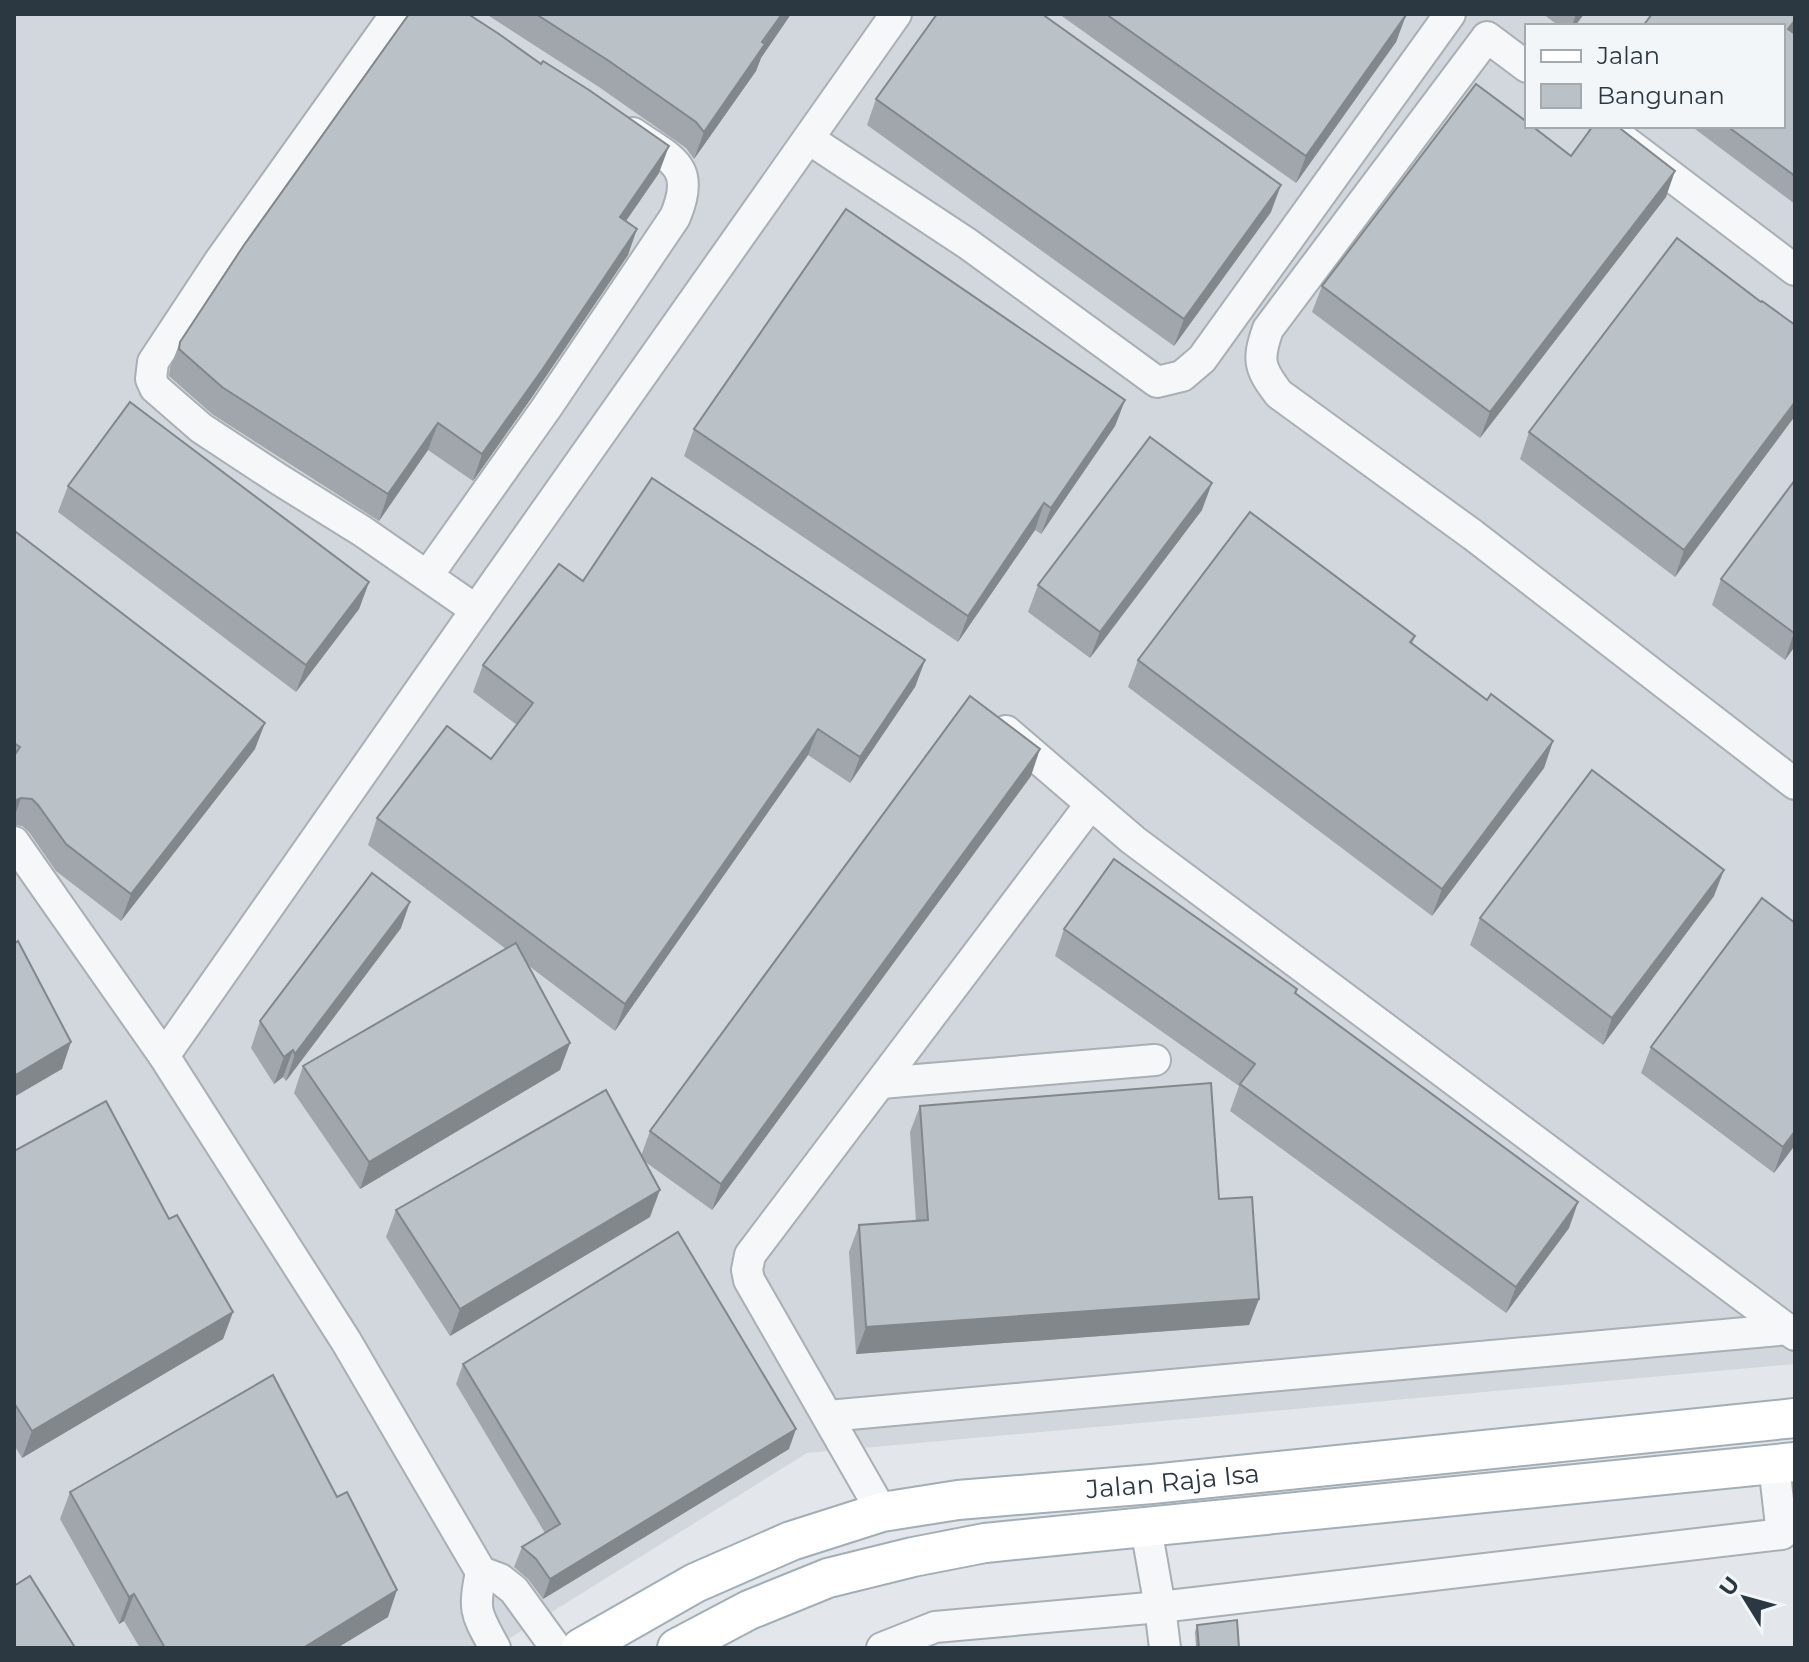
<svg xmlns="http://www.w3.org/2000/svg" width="1809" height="1662" font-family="Montserrat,sans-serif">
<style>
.built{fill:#d1d7dc;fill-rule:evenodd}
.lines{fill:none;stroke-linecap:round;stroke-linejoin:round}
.minor-casing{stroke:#a8afb5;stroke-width:34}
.major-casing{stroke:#a2aeb6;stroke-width:42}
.minor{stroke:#f5f7f9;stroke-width:30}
.major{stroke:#fff;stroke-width:38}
.wall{fill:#a0a6ab}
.shaded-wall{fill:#82878b}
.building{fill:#bac1c7;stroke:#82878b;stroke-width:2}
.labels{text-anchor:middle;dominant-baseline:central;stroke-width:8;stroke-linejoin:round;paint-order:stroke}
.street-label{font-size:26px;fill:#2b3842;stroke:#f2f6f8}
</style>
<rect width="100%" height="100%" fill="#e3e7eb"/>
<!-- built -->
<path class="built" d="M 14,14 L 1795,14 L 1795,1364 L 807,1453 L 494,1648 L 14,1648 ZM 1527,26 L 1783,26 L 1783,126 L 1527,126 Z"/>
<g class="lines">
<defs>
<g id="minor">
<path d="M 396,14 L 219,262 L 153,362 L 151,379 L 155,388 L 201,428 L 280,480 L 362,531 L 476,610"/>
<path d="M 1527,67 L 1487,37 L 1268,329 C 1257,360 1259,368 1279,394 L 1473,535 L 1795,784"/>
<path d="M 1605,126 L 1795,270"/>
<path d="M 809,139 L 968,244 L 1157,382 L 1182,376 L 1202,359 L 1450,14"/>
<path d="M 428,575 L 547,407 L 675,217 C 697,165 671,160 633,133"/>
<path d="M 1006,731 L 1133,840 L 1795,1335"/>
<path d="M 14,842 L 164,1056 L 346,1341 L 481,1572 L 500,1579 L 514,1590 L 556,1648"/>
<path d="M 164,1056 L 476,610 L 896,14"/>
<path d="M 881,1083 L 1155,1060"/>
<path d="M 828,1416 L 1789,1329"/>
<path d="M 882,1512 L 749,1280 L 747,1270 L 750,1255 L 1090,805"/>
<path d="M 1146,1528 L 1160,1607 L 1165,1648"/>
<path d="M 481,1572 C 473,1612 476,1613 495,1648"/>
<path d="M 882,1648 L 935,1627 L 1160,1607 L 1782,1534 L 1774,1465"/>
</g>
<g id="major">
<path id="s1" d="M 581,1648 L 695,1583 L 791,1541 L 882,1512 L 958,1500 L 1152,1484 L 1795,1418"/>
<path d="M 677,1648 L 749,1610 L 828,1578 L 913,1557 L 985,1543 L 1795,1462"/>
</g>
</defs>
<!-- minor casing -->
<use href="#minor" class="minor-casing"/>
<!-- major casing -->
<use href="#major" class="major-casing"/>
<!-- minor -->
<use href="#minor" class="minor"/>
<!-- major -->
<use href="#major" class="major"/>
</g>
<!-- wall -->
<g class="wall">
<path d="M 486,14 L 791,14 L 761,58 L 756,71 L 694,159 L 686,148 L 599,87 Z"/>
<path d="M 1059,14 L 1404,14 L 1406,15 L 1396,42 L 1296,183 Z"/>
<path d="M 1543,14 L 1584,14 L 1575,26 L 1559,26 Z"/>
<path d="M 1795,14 L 1794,33 L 1795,204 L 1691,126 L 1783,126 Z"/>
<path d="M 876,99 L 1271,212 L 1174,346 L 867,125 Z"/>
<path d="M 1571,156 L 1666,197 L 1480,438 L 1312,312 L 1322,286 Z"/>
<path d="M 659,173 L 626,221 L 628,255 L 532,397 L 473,481 L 428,450 L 379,521 L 212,414 L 169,376 L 170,368 L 180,342 Z"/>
<path d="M 1795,325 L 1795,416 L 1675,577 L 1520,459 L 1529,432 Z"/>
<path d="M 1125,400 L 1115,426 L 1041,534 L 1035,530 L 958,642 L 684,456 L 694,429 Z"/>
<path d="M 1795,480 L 1795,646 L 1785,660 L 1712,605 L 1721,579 Z"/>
<path d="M 68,486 L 369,582 L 359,609 L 296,692 L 58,512 Z"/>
<path d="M 1202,510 L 1090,658 L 1028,612 L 1038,585 Z"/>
<path d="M 14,535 L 255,749 L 121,921 L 56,871 L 29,832 L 22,826 L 14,825 Z"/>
<path d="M 583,581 L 925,660 L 915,687 L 850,783 L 808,755 L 615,1031 L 529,966 L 570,1043 L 560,1070 L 360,1189 L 294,1093 L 303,1066 L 506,949 L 368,845 L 377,818 L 491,759 L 517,725 L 473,692 L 483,665 Z"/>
<path d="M 1415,636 L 1412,644 L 1487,700 L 1553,741 L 1544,768 L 1432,916 L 1128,687 L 1138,660 Z"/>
<path d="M 1031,776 L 712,1210 L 644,1161 L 650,1217 L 450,1336 L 386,1237 L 396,1210 L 641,1156 L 650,1131 Z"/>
<path d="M 1714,896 L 1603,1045 L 1470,945 L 1480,918 Z"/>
<path d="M 401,928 L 286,1081 L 283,1077 L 274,1084 L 251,1048 L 260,1021 Z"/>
<path d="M 1064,929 L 1297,989 L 1296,994 L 1578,1202 L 1569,1228 L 1506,1313 L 1230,1111 L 1239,1086 L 1055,956 Z"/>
<path d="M 1651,1047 L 1795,1145 L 1774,1173 L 1641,1073 Z"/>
<path d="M 920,1106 L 1219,1199 L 1259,1299 L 1249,1325 L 856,1354 L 849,1252 L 859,1225 L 916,1221 L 910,1132 Z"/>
<path d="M 14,1151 L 169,1219 L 233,1312 L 223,1339 L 22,1458 L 14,1445 Z"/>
<path d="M 463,1364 L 789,1449 L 543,1599 L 528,1579 L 514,1567 L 522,1547 L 545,1533 L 456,1384 Z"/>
<path d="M 70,1492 L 337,1497 L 388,1617 L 337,1648 L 140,1648 L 124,1621 L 119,1624 L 60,1519 Z"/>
<path d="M 1197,1625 L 1239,1648 L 1196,1648 L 1195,1632 Z"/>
</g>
<!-- shaded-wall -->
<g class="shaded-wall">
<path d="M 782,14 L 791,14 L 761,58 L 756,71 L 694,159 L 704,132 Z"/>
<path d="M 1576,14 L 1584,14 L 1575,26 L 1572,26 Z"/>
<path d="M 1406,15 L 1396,42 L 1296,183 L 1306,156 Z"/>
<path d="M 1795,20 L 1795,32 L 1783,47 L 1788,29 Z"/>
<path d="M 669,146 L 659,173 L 610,244 L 620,217 Z"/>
<path d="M 1675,171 L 1666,197 L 1480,438 L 1490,412 Z"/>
<path d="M 1281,185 L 1271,212 L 1174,346 L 1184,319 Z"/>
<path d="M 637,229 L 628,255 L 532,397 L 473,481 L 482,454 Z"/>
<path d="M 1125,400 L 1115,426 L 1041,534 L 1051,508 Z"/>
<path d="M 1795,402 L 1795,416 L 1675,577 L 1684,550 Z"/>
<path d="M 438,423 L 428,450 L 379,521 L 388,494 Z"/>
<path d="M 1212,483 L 1202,510 L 1090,658 L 1100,632 Z"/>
<path d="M 1044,503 L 1035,530 L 958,642 L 968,616 Z"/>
<path d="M 369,582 L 359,609 L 296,692 L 306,665 Z"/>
<path d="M 1795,632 L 1795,646 L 1785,660 L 1794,633 Z"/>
<path d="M 925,660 L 915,687 L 850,783 L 860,757 Z"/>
<path d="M 265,723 L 255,749 L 121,921 L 131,894 Z"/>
<path d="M 818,729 L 808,755 L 615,1031 L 625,1004 Z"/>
<path d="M 1553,741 L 1544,768 L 1432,916 L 1442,889 Z"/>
<path d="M 1040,749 L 1031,776 L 712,1210 L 721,1184 Z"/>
<path d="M 21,798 L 14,818 L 14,801 Z"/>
<path d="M 1724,870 L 1714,896 L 1603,1045 L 1612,1018 Z"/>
<path d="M 410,902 L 401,928 L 286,1081 L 295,1054 Z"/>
<path d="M 71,1042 L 62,1069 L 14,1097 L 14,1076 Z"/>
<path d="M 570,1043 L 560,1070 L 360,1189 L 369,1162 Z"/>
<path d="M 293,1050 L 283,1077 L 274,1084 L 284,1057 Z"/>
<path d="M 1795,1131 L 1795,1145 L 1774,1173 L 1783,1147 Z"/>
<path d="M 660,1190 L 650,1217 L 450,1336 L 460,1309 Z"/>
<path d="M 1578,1202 L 1569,1228 L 1506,1313 L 1516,1287 Z"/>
<path d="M 1259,1299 L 1249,1325 L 856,1354 L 866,1327 Z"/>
<path d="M 233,1312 L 223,1339 L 22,1458 L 32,1431 Z"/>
<path d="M 796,1429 L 789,1449 L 543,1599 L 550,1579 Z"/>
<path d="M 397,1590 L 388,1617 L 337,1648 L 303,1648 Z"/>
<path d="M 134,1594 L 124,1621 L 119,1624 L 129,1597 Z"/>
</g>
<!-- building -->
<g class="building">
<path d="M 409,14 L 468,14 L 499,34 L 541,64 L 543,61 L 589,90 L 669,146 L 620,217 L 637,229 L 542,370 L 482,454 L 438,423 L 388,494 L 222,387 L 179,349 L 180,342 L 244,245 Z"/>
<path d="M 536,14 L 782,14 L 762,42 L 765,44 L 704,132 L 696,122 L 609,61 Z"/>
<path d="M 937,14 L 1042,14 L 1281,185 L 1184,319 L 876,99 Z"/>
<path d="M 1106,14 L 1404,14 L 1406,15 L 1306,156 Z"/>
<path d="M 1652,14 L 1795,14 L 1795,20 L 1788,29 L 1795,34 L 1795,176 L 1727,126 L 1783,126 L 1783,26 L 1643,26 Z"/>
<path d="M 1476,84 L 1527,122 L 1527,126 L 1532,126 L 1571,156 L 1593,126 L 1617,126 L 1675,171 L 1490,412 L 1322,286 Z"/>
<path d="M 846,209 L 1125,400 L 1051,508 L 1044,503 L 968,616 L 694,429 Z"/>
<path d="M 1677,238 L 1761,302 L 1762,301 L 1795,325 L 1795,402 L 1684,550 L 1529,432 Z"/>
<path d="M 130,402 L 369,582 L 306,665 L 68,486 Z"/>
<path d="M 1150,437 L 1212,483 L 1100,632 L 1038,585 Z"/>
<path d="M 652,478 L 925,660 L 860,757 L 818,729 L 625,1004 L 377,818 L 447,726 L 491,759 L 533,703 L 483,665 L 559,564 L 583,581 Z"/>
<path d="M 1795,480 L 1795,632 L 1794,633 L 1721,579 Z"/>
<path d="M 1250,512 L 1415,636 L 1410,642 L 1487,700 L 1491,694 L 1553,741 L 1442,889 L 1138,660 Z"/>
<path d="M 16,532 L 265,723 L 131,894 L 66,844 L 38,805 L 32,799 L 21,798 L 14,801 L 14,756 L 20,747 L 14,743 L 14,535 Z"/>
<path d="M 970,696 L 1040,749 L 721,1184 L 650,1131 Z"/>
<path d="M 1592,770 L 1724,870 L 1612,1018 L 1480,918 Z"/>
<path d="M 1114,859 L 1297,989 L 1295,993 L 1578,1202 L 1516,1287 L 1240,1084 L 1255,1064 L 1064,929 Z"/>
<path d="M 372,873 L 410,902 L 295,1054 L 293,1050 L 284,1057 L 260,1021 Z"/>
<path d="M 1762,898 L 1795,923 L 1795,1131 L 1783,1147 L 1651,1047 Z"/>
<path d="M 18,941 L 71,1042 L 14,1076 L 14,944 Z"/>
<path d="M 516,943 L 570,1043 L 369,1162 L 303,1066 Z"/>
<path d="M 1211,1083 L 1219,1199 L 1252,1197 L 1259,1299 L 866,1327 L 859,1225 L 928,1220 L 920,1106 Z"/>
<path d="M 606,1090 L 660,1190 L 460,1309 L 396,1210 Z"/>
<path d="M 106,1101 L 169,1219 L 177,1215 L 233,1312 L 32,1431 L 14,1403 L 14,1151 Z"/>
<path d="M 678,1232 L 796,1429 L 550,1579 L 536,1559 L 522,1547 L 560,1524 L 463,1364 Z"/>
<path d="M 273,1375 L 337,1497 L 347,1492 L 397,1590 L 303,1648 L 165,1648 L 134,1594 L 129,1597 L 70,1492 Z"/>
<path d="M 30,1576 L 74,1646 L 71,1648 L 14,1648 L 14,1586 Z"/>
<path d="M 1237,1620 L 1239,1648 L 1199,1648 L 1197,1625 Z"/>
</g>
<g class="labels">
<!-- street labels -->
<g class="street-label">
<text stroke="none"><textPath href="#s1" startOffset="624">Jalan Raja Isa</textPath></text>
</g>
</g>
<!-- border -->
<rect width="1809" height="1662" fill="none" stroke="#2b3842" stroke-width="32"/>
<!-- legend -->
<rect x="1525" y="24" width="260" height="104" fill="#f2f6f8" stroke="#a2aaaf" stroke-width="2"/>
<rect x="1541" y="50" width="40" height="12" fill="#ffffff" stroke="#a2aaaf" stroke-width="2"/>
<text x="1597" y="64" font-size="24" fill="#2b3842">Jalan</text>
<rect x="1541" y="84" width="40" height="24" fill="#bac1c7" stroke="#a2aaaf" stroke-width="2"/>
<text x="1597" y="104" font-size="24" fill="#2b3842">Bangunan</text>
<!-- north arrow -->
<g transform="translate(1745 1598) rotate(307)" stroke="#f2f6f8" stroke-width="6" paint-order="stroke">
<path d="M0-6L14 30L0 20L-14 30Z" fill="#2b3842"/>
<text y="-12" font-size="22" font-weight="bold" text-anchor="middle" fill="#2b3842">U</text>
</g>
</svg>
